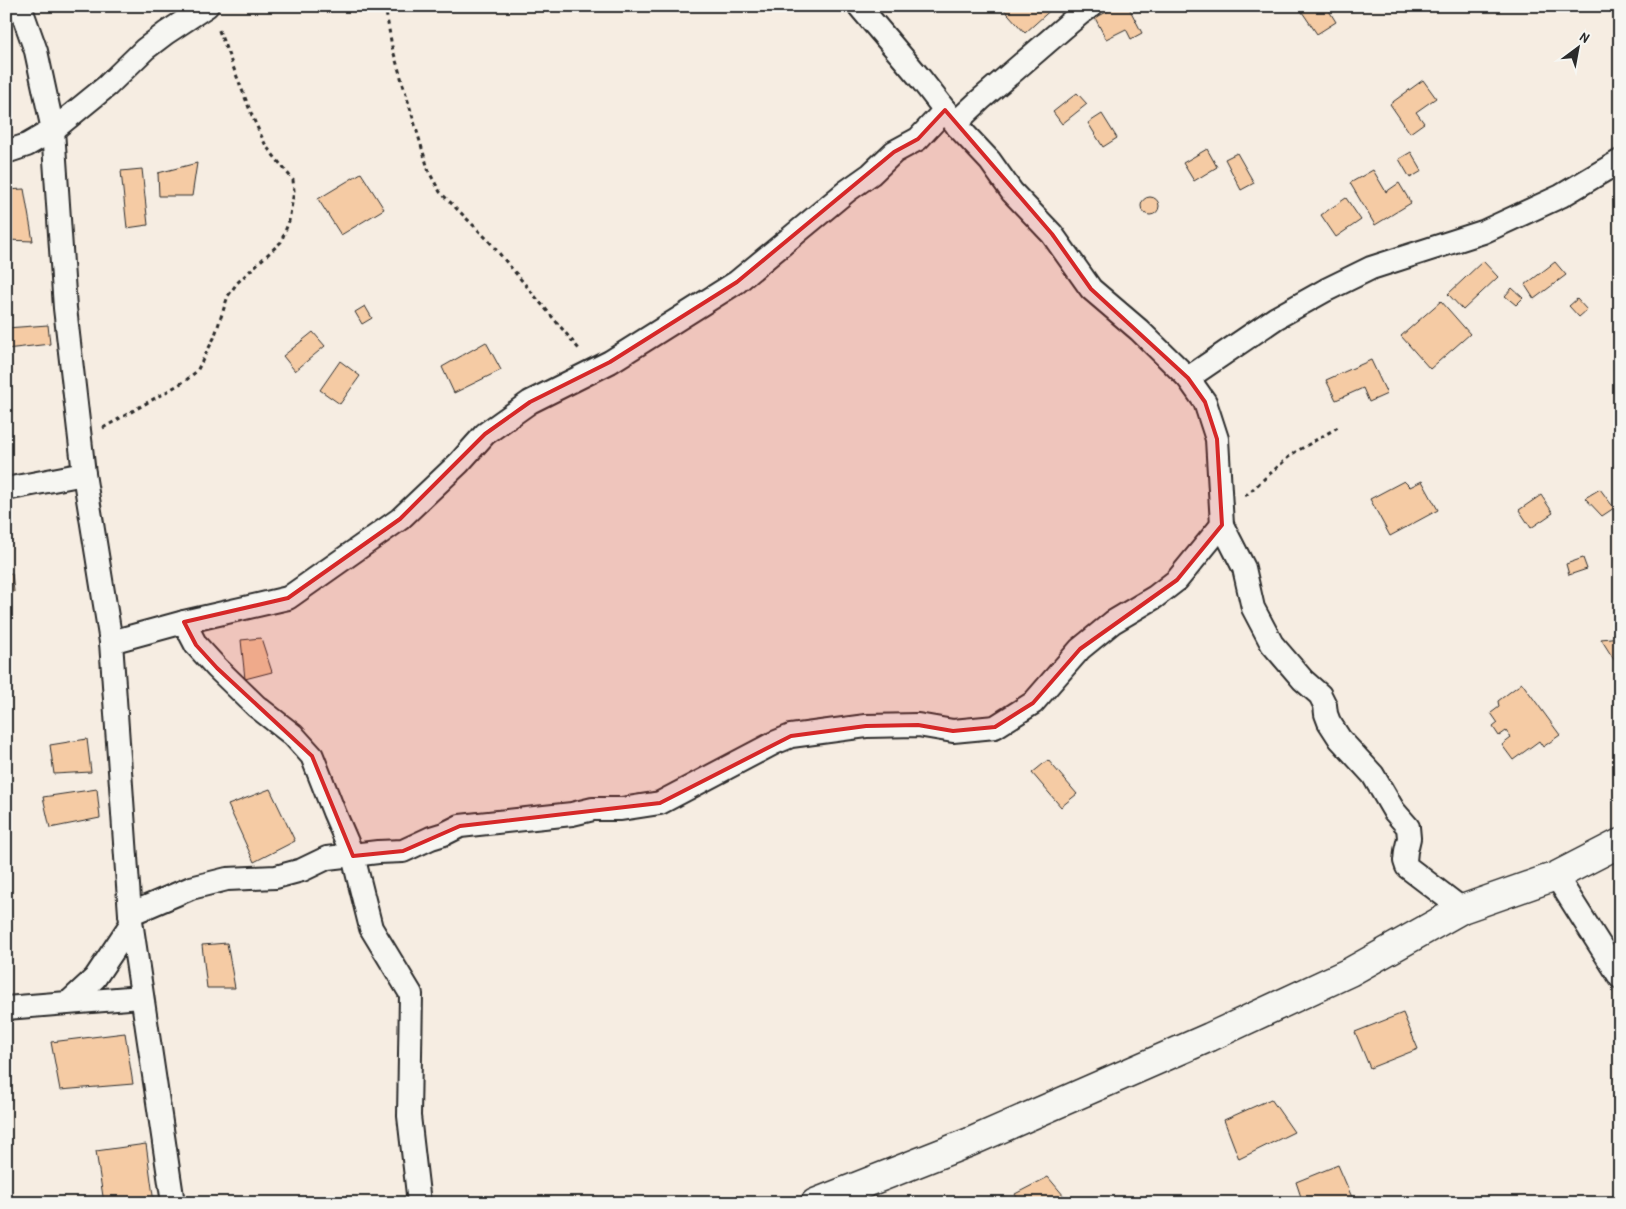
<svg xmlns="http://www.w3.org/2000/svg" width="1626" height="1209" font-family="'Patrick Hand',sans-serif">
<style>
.building{fill:#f5cba4;stroke:#2b2b2b}
.lines{fill:none;stroke-linecap:round;stroke-linejoin:round}
.minor-casing{stroke:#2b2b2b;stroke-width:26}
.secondary-casing{stroke:#2b2b2b;stroke-width:31}
.path{stroke:#2b2b2b;stroke-width:3;stroke-dasharray:4 4;stroke-linecap:butt}
.minor{stroke:#f6f6f2;stroke-width:22}
.secondary{stroke:#f6f6f2;stroke-width:28}
.marked{fill:#d62828;fill-opacity:0.2;stroke:#d62828;stroke-width:4;stroke-linejoin:round}
</style>
<rect width="100%" height="100%" fill="#f6ede2"/>
<filter id="ink" filterUnits="userSpaceOnUse"><feTurbulence type="fractalNoise" baseFrequency=".02" numOctaves="2"/><feDisplacementMap in="SourceGraphic" scale="10" xChannelSelector="R" yChannelSelector="G"/><feConvolveMatrix kernelMatrix="1 2 1 2 8 2 1 2 1" color-interpolation-filters="sRGB"/></filter>
<g filter="url(#ink)">
<!-- building -->
<g class="building">
<path d="M 1001,6 L 1055,6 L 1025,33 Z"/>
<path d="M 1118,6 L 1128,6 L 1142,33 L 1131,39 L 1126,29 L 1106,39 L 1095,18 Z"/>
<path d="M 1298,6 L 1326,6 L 1336,22 L 1317,34 Z"/>
<path d="M 1423,80 L 1436,98 L 1416,112 L 1424,123 L 1410,133 L 1390,104 Z"/>
<path d="M 1077,93 L 1087,104 L 1062,124 L 1053,112 Z"/>
<path d="M 1102,114 L 1117,138 L 1103,147 L 1088,123 Z"/>
<path d="M 1207,149 L 1217,167 L 1194,181 L 1183,163 Z"/>
<path d="M 1411,152 L 1422,171 L 1410,178 L 1399,159 Z"/>
<path d="M 1237,153 L 1254,183 L 1241,190 L 1225,159 Z"/>
<path d="M 197,163 L 192,196 L 159,196 L 158,173 Z"/>
<path d="M 142,169 L 148,225 L 127,228 L 121,171 Z"/>
<path d="M 1373,170 L 1386,192 L 1399,183 L 1411,203 L 1375,225 L 1350,183 Z"/>
<path d="M 361,173 L 384,209 L 341,235 L 318,199 Z"/>
<path d="M 24,189 L 33,241 L 6,240 L 6,190 Z"/>
<circle cx="1150" cy="206" r="9"/>
<path d="M 1346,198 L 1361,220 L 1336,237 L 1321,215 Z"/>
<path d="M 1483,261 L 1498,277 L 1463,310 L 1448,294 Z"/>
<path d="M 1555,262 L 1566,275 L 1534,299 L 1525,285 Z"/>
<path d="M 1512,288 L 1523,298 L 1516,305 L 1505,296 Z"/>
<path d="M 1577,299 L 1587,310 L 1579,317 L 1569,306 Z"/>
<path d="M 1441,301 L 1470,334 L 1430,369 L 1401,336 Z"/>
<path d="M 365,306 L 372,318 L 362,324 L 355,312 Z"/>
<path d="M 48,325 L 50,344 L 6,349 L 6,328 Z"/>
<path d="M 313,332 L 325,346 L 295,371 L 283,356 Z"/>
<path d="M 486,342 L 501,370 L 454,393 L 442,367 Z"/>
<path d="M 1371,360 L 1387,394 L 1369,402 L 1363,388 L 1336,400 L 1326,380 Z"/>
<path d="M 340,361 L 360,376 L 340,404 L 320,390 Z"/>
<path d="M 1404,481 L 1410,487 L 1422,481 L 1438,510 L 1390,536 L 1370,499 Z"/>
<path d="M 1600,489 L 1614,508 L 1602,516 L 1585,498 Z"/>
<path d="M 1541,495 L 1553,513 L 1531,528 L 1519,510 Z"/>
<path d="M 1583,558 L 1587,569 L 1569,575 L 1566,564 Z"/>
<path d="M 12,573 L 14,592 L 6,594 L 6,574 Z"/>
<path d="M 1620,637 L 1620,665 L 1618,666 L 1601,639 Z"/>
<path d="M 261,638 L 272,672 L 245,679 L 241,640 Z"/>
<path d="M 1522,683 L 1560,735 L 1543,747 L 1539,741 L 1513,760 L 1502,745 L 1511,738 L 1506,731 L 1499,736 L 1493,727 L 1498,723 L 1491,713 L 1499,707 L 1498,701 Z"/>
<path d="M 87,739 L 91,772 L 54,774 L 50,745 Z"/>
<path d="M 1048,760 L 1077,794 L 1061,807 L 1032,773 Z"/>
<path d="M 97,789 L 100,818 L 50,828 L 43,797 Z"/>
<path d="M 270,789 L 295,841 L 254,862 L 228,805 Z"/>
<path d="M 227,943 L 235,988 L 207,988 L 202,945 Z"/>
<path d="M 1403,1013 L 1418,1049 L 1370,1068 L 1355,1032 Z"/>
<path d="M 125,1033 L 133,1084 L 60,1090 L 51,1042 Z"/>
<path d="M 1271,1099 L 1294,1132 L 1239,1159 L 1224,1120 Z"/>
<path d="M 146,1144 L 154,1203 L 104,1203 L 96,1151 Z"/>
<path d="M 1338,1165 L 1354,1202 L 1303,1203 L 1296,1182 Z"/>
<path d="M 1048,1177 L 1069,1202 L 1020,1203 L 1015,1194 Z"/>
</g>
<g class="lines">
<defs>
<g id="minor">
<path d="M 20,6 L 36,51 L 53,130 L 65,308 L 84,474 L 111,642 L 130,914 L 173,1203"/>
<path d="M 859,6 L 920,78 L 958,127 L 990,161 L 1012,192 L 1052,234 L 1091,289 L 1139,330 L 1188,378 L 1205,402 L 1217,439 L 1222,525 L 1244,568 L 1253,608 L 1272,644 L 1303,680 L 1320,695 L 1325,705 L 1326,714 L 1329,722 L 1340,739 L 1373,775 L 1394,811 L 1408,827 L 1409,838 L 1406,851 L 1405,861 L 1407,867 L 1462,909"/>
<path d="M 958,127 L 964,115 L 980,100 L 1081,13 L 1091,6"/>
<path d="M 6,152 L 27,145 L 53,130 L 107,86 L 145,49 L 166,33 L 207,6"/>
<path d="M 1188,378 L 1276,318 L 1326,290 L 1371,268 L 1483,232 L 1561,196 L 1620,161"/>
<path d="M 6,489 L 84,474"/>
<path d="M 184,622 L 196,645 L 217,668 L 256,706 L 293,735 L 312,756 L 334,812 L 353,856 L 371,928 L 411,994 L 409,1116 L 419,1203"/>
<path d="M 111,642 L 184,622 L 288,598 L 400,519 L 459,463 L 485,434 L 530,402 L 610,362 L 737,282 L 847,191 L 871,174 L 894,152 L 918,139 L 945,110"/>
<path d="M 1556,876 L 1620,977"/>
<path d="M 130,914 L 191,888 L 227,879 L 276,877 L 302,870 L 327,858 L 378,852 L 403,851 L 431,838 L 444,834 L 460,826 L 572,814 L 593,809 L 621,809 L 660,803 L 774,743 L 791,736 L 866,726 L 918,725 L 953,731 L 995,727 L 1033,703 L 1080,649 L 1113,622 L 1155,597 L 1177,580 L 1222,525"/>
<path d="M 69,1002 L 95,978 L 131,924"/>
<path d="M 6,1008 L 141,997"/>
</g>
<path id="secondary" d="M 815,1203 L 970,1142 L 1210,1037 L 1350,972 L 1462,909 L 1556,876 L 1620,843"/>
</defs>
<!-- minor casing -->
<use href="#minor" class="minor-casing"/>
<!-- secondary casing -->
<use href="#secondary" class="secondary-casing"/>
<!-- path -->
<g class="path">
<path d="M 385,6 L 392,47 L 429,172 L 440,192 L 488,240 L 579,349"/>
<path d="M 103,428 L 185,381 L 197,371 L 214,338 L 228,296 L 237,283 L 281,242 L 289,221 L 294,191 L 293,180 L 266,146 L 253,118 L 218,28"/>
<path d="M 1245,496 L 1292,454 L 1340,426"/>
</g>
<!-- minor -->
<use href="#minor" class="minor"/>
<!-- secondary -->
<use href="#secondary" class="secondary"/>
</g>
</g>
<!-- marked area -->
<path class="marked" d="M 945,110 L 1052,234 L 1091,289 L 1188,378 L 1205,402 L 1217,439 L 1222,525 L 1177,580 L 1080,649 L 1033,703 L 995,727 L 953,731 L 918,725 L 866,726 L 791,736 L 660,803 L 460,826 L 403,851 L 353,856 L 312,756 L 217,668 L 196,645 L 184,622 L 288,598 L 400,519 L 485,434 L 530,402 L 610,362 L 737,282 L 894,152 L 918,139 Z"/>
<!-- margin -->
<rect width="1626" height="1209" fill="none" stroke="#f6f6f2" stroke-width="25"/>
<rect x="12" y="12" width="1601" height="1184" fill="none" stroke="#2b2b2b" stroke-width="2" filter="url(#ink)"/>
<!-- north arrow -->
<g transform="translate(1578 48) rotate(32)" stroke="#f6f6f2" stroke-width="4" paint-order="stroke">
<path d="M0-4L9 19L0 12L-9 19Z" fill="#2b2b2b"/>
<text y="-8" font-size="14" font-weight="bold" text-anchor="middle" fill="#2b2b2b">N</text>
</g>
</svg>
